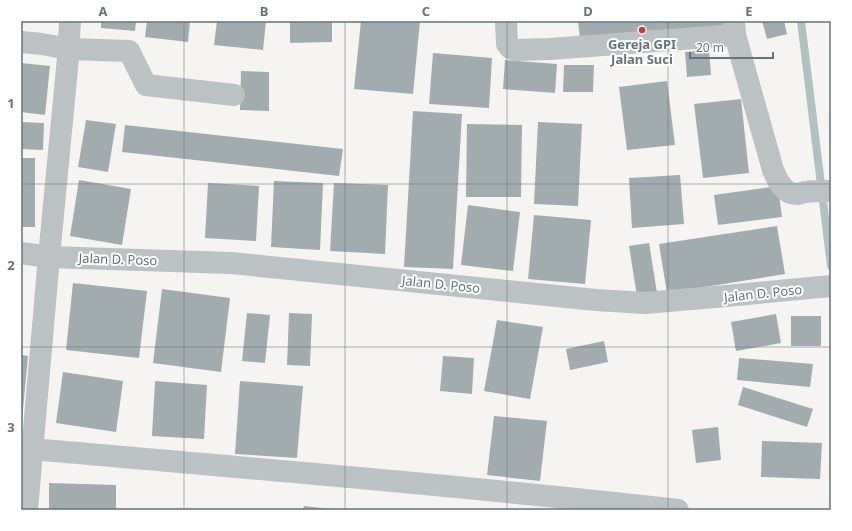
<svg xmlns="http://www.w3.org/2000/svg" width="852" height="531" font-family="'Noto Sans',sans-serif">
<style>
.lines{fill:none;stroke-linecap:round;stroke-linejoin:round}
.stream{stroke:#b1c1c1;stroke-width:8}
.building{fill:#a2acae}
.minor{stroke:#bcc1c3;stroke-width:22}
.grid{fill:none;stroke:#63757a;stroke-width:1;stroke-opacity:0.55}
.poi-dot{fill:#d13836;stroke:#fff;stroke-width:1.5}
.labels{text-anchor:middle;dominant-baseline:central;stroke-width:4;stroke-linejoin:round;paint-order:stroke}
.poi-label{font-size:13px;font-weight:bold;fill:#63757a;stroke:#fff}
.street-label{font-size:13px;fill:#63757a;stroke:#fff}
.neatline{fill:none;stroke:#63757a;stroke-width:1.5}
.grid-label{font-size:13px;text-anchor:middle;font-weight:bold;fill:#63757a}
</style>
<rect width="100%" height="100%" fill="#f5f4f2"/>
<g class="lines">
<!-- stream -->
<path class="stream" d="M 801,21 L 831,266"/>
</g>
<!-- building -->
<g class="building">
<path d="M 101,21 L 136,21 L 135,31 L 101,28 Z"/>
<path d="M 147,21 L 190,21 L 188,42 L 145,37 Z"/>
<path d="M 217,21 L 266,21 L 263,50 L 214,45 Z"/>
<path d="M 290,21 L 332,21 L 332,42 L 290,43 Z"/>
<path d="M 361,21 L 420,21 L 413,94 L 354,89 Z"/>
<path d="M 578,21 L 724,21 L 725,28 L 580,39 Z"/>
<path d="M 762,21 L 784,21 L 787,34 L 767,39 Z"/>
<path d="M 709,50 L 711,75 L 687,77 L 685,52 Z"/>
<path d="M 433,53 L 492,58 L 489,108 L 429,104 Z"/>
<path d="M 505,60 L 557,64 L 555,93 L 503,89 Z"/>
<path d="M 21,63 L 50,66 L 45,115 L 21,112 Z"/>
<path d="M 564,65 L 594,65 L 593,92 L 563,92 Z"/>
<path d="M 241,71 L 269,72 L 269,111 L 240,110 Z"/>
<path d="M 667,81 L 675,145 L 627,150 L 619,87 Z"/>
<path d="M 741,99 L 749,173 L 703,178 L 694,104 Z"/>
<path d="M 413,111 L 462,114 L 453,269 L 404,267 Z"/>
<path d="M 86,120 L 116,124 L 108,172 L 78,167 Z"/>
<path d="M 21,122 L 44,123 L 43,150 L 21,149 Z"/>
<path d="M 538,122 L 582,124 L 578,206 L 534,204 Z"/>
<path d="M 467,124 L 522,125 L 521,197 L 466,197 Z"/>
<path d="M 125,125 L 343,149 L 339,176 L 122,152 Z"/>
<rect x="21" y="158" width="14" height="69"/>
<path d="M 680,175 L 684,224 L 632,228 L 629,178 Z"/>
<path d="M 79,180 L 131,189 L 122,245 L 70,236 Z"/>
<path d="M 274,181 L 323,183 L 320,250 L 271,247 Z"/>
<path d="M 208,183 L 259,186 L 256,241 L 205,238 Z"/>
<path d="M 334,183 L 388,185 L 385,254 L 330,251 Z"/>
<path d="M 778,186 L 782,217 L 718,225 L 714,195 Z"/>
<path d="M 468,205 L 520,212 L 513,271 L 461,265 Z"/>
<path d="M 534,215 L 591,220 L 585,284 L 528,279 Z"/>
<path d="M 777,226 L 785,274 L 667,293 L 659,244 Z"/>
<path d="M 649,243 L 657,293 L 637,296 L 629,246 Z"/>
<path d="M 73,283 L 147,291 L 139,358 L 66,350 Z"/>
<path d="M 162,289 L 230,298 L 221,372 L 153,363 Z"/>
<path d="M 247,313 L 270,315 L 265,363 L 242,361 Z"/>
<path d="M 289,313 L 312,314 L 310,366 L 287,365 Z"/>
<path d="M 776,314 L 781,343 L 736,351 L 731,322 Z"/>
<rect x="791" y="316" width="30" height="30"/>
<path d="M 497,320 L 543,327 L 530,399 L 484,391 Z"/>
<path d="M 604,341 L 608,362 L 570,370 L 566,349 Z"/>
<path d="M 21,355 L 28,356 L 22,420 L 21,420 Z"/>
<path d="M 443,356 L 474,358 L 472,394 L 440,391 Z"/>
<path d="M 739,358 L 813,364 L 810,387 L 737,380 Z"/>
<path d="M 63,372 L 123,381 L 116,432 L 56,423 Z"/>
<path d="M 155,381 L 207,385 L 204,439 L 152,436 Z"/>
<path d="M 240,381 L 303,386 L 297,458 L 235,454 Z"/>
<path d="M 743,387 L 813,409 L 807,427 L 738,405 Z"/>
<path d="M 494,416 L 547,421 L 540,481 L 487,475 Z"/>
<path d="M 718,427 L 721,460 L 696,463 L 692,430 Z"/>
<path d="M 762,441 L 822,443 L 820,479 L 761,477 Z"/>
<path d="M 49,483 L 116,485 L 116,510 L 49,510 Z"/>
<path d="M 304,506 L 330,509 L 329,510 L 303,510 Z"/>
</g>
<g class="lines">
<!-- minor -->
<g class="minor">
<path d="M 506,21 L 507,44 L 510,48 L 516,50 L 550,49 L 735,35"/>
<path d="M 734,21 L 735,35 L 773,170 C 777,179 783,194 796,194 C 799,194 802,193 805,192 C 814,191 823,191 831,191"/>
<path d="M 21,42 L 42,44 L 69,49 L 129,51 L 146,85 L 234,95"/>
<path d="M 21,253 L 49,257 L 231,263 L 596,300 L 645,303 L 726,296 L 831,286"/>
<path d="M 32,449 C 248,468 463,486 678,510"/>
<path d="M 27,510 L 49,257 L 68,58 L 70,21"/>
</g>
</g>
<!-- grid -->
<path class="grid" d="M 184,21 L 184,510M 345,21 L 345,510M 507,21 L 507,510M 668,21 L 668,510M 21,184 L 831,184M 21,347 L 831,347"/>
<!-- markers -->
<circle class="poi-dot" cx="642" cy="30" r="4"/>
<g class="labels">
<!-- poi labels -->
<g class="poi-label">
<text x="642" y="44">Gereja GPI<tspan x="642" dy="15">Jalan Suci</tspan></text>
</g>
<!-- street labels -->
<g class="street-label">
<text transform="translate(118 259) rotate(2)">Jalan D. Poso</text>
<text transform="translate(441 284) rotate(6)">Jalan D. Poso</text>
<text transform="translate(763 293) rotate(-6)">Jalan D. Poso</text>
</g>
</g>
<!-- border -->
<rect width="852" height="531" fill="none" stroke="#ffffff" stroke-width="44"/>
<!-- scale -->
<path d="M690 52v6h83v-6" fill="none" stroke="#63757a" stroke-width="2"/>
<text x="696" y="52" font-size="12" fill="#63757a" stroke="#ffffff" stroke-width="3" paint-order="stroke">20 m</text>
<rect x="22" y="22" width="808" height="487" class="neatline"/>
<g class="grid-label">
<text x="103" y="16">A</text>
<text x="264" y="16">B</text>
<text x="426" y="16">C</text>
<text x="588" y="16">D</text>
<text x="749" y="16">E</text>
<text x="11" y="108">1</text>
<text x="11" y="270">2</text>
<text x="11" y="432">3</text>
</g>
</svg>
